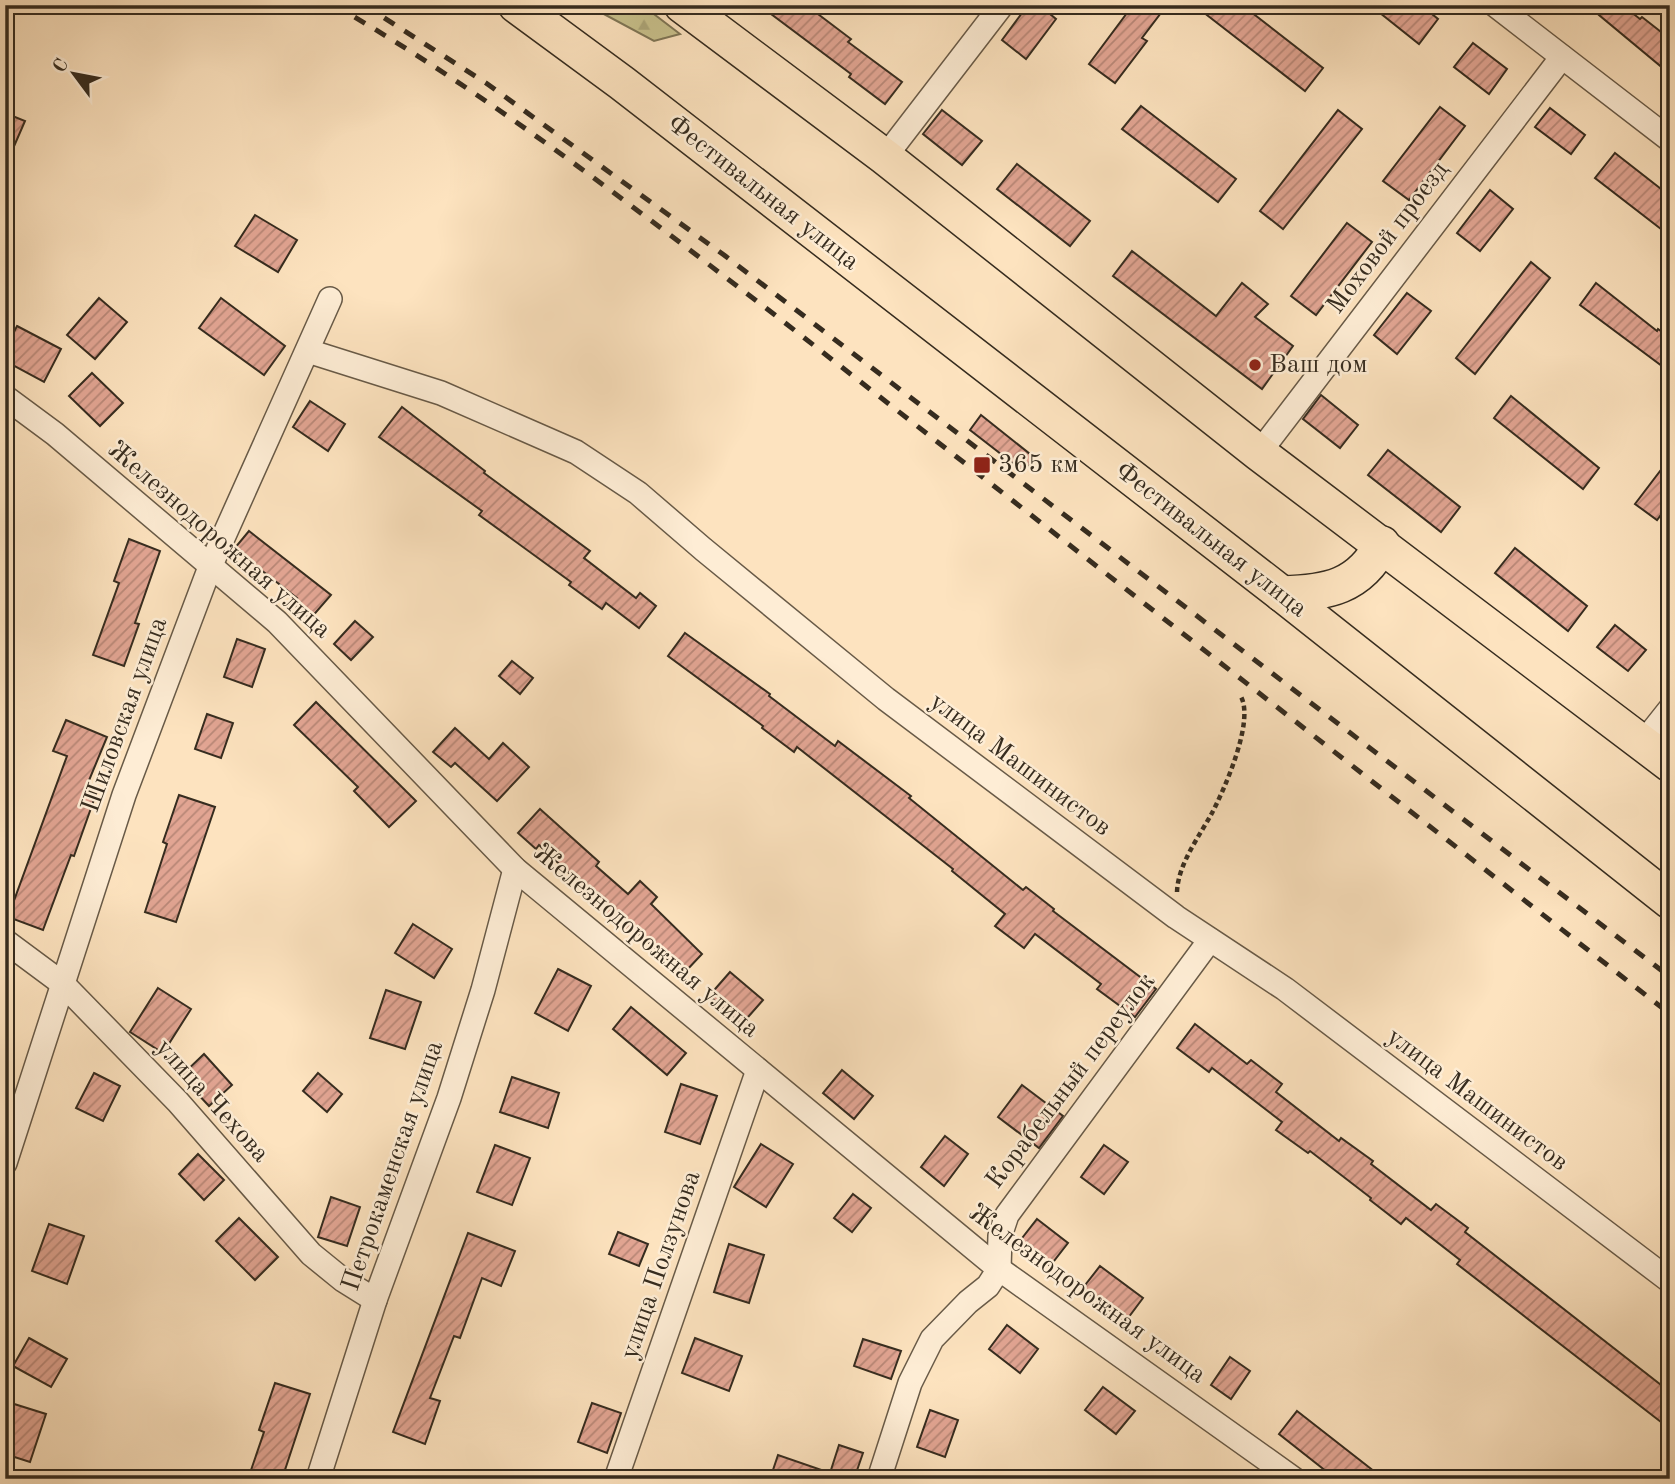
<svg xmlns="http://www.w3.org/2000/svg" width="1675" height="1484" font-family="'Old Standard TT',serif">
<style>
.forest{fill:url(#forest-firs);stroke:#7f7656;stroke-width:2}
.building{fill:url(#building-hatch);stroke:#362c1f;stroke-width:2}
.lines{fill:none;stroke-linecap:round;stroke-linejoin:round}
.minor-casing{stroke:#685a47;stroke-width:26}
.primary-casing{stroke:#362c1f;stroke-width:38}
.path{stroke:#362c1f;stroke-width:4.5;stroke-dasharray:5 3.5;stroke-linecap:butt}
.minor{stroke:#feedd5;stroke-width:23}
.primary{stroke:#fde3bf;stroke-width:35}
.rail{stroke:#362c1f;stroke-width:5;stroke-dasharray:12 12;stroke-linecap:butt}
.poi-dot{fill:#8f2418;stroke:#feedd5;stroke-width:2.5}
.labels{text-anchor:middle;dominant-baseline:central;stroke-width:5;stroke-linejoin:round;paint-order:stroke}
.street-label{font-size:26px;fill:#362c1f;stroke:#feedd5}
.poi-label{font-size:26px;fill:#362c1f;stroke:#feedd5;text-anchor:start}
</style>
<defs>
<pattern id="forest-firs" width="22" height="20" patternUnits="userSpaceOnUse" patternTransform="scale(1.75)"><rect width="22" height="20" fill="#c8c18c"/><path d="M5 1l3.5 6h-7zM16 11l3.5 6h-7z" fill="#aca678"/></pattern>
<pattern id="building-hatch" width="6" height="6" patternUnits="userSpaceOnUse" patternTransform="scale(1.75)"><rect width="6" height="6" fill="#e2a593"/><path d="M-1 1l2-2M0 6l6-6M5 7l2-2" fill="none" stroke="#b88777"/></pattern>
</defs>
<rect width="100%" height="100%" fill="#fde3bf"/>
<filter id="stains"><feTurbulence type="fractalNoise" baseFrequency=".00286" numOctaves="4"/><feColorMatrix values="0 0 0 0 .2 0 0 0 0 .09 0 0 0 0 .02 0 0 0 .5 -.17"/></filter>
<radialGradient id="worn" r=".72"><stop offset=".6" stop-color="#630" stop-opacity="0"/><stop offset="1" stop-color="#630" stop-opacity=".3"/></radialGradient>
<!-- forest -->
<path class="forest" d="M 587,5 L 642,5 L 680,34 L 654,41 Z"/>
<!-- building -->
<g class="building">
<path d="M 759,5 L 806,5 L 851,39 L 848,42 L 902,82 L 885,104 L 849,77 L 851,74 Z"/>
<path d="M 1028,5 L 1039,5 L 1056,19 L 1026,59 L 1002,40 Z"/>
<path d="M 1133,5 L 1167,5 L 1142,38 L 1147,41 L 1115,83 L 1089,64 Z"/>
<path d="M 1194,5 L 1242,5 L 1323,68 L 1305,91 Z"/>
<path d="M 1370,5 L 1421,5 L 1438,19 L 1419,44 Z"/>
<path d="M 1607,5 L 1622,5 L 1640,19 L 1642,17 L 1670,39 L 1670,74 L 1599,15 Z"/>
<path d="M 1473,43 L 1507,69 L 1489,94 L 1454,67 Z"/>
<path d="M 1141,106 L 1236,179 L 1218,202 L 1122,129 Z"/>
<path d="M 1440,107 L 1465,126 L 1409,200 L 1383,181 Z"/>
<path d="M 1550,108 L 1585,135 L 1571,154 L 1535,127 Z"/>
<path d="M 942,110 L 982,141 L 962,165 L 923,134 Z"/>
<path d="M 1338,110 L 1362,129 L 1283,229 L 1260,211 Z"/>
<path d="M 5,113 L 25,121 L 5,167 Z"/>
<path d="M 1615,153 L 1670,196 L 1670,236 L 1595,178 Z"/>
<path d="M 1017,164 L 1090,221 L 1070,246 L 997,189 Z"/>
<path d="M 1490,190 L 1513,209 L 1480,251 L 1457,233 Z"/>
<path d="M 255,215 L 297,240 L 278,272 L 235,246 Z"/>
<path d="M 1347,223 L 1372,242 L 1316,315 L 1291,296 Z"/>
<path d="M 1132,251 L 1216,316 L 1242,283 L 1268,304 L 1255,317 L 1293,346 L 1262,389 L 1113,276 Z"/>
<path d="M 1531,262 L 1550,278 L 1475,374 L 1456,358 Z"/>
<path d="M 1596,283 L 1657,331 L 1658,329 L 1670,338 L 1670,372 L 1580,305 Z"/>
<path d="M 1407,293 L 1431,311 L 1397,354 L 1374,335 Z"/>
<path d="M 99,298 L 127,322 L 95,359 L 67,335 Z"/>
<path d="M 221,298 L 285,346 L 264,375 L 199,328 Z"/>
<path d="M 17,326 L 61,349 L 44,382 L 5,361 L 5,349 Z"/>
<path d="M 92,373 L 123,403 L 100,426 L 69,396 Z"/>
<path d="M 1321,395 L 1358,425 L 1340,448 L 1303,419 Z"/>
<path d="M 1511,396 L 1599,468 L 1583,489 L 1494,418 Z"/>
<path d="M 310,401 L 345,424 L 328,451 L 293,427 Z"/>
<path d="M 402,407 L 485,471 L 484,473 L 590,551 L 584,558 L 636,598 L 640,593 L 656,606 L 639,628 L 606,603 L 602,609 L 569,585 L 571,582 L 479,515 L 482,511 L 379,437 Z"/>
<path d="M 981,415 L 1035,458 L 1024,472 L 970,430 Z"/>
<path d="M 1388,450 L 1460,507 L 1441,532 L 1368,475 Z"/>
<path d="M 1670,458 L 1670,503 L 1657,520 L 1635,504 Z"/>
<path d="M 249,531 L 331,595 L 310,619 L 292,603 L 297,598 L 234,549 Z"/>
<path d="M 129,539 L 160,551 L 135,623 L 139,624 L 124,666 L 93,655 L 119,583 L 114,581 Z"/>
<path d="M 1515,548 L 1587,606 L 1568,631 L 1495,573 Z"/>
<path d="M 355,621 L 373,637 L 351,660 L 334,644 Z"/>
<path d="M 1615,625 L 1646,650 L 1628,671 L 1597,647 Z"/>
<path d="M 685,633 L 770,694 L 769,696 L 835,746 L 838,741 L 911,796 L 909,798 L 1023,890 L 1026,887 L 1054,909 L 1053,911 L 1156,989 L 1135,1017 L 1097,989 L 1101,984 L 1035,934 L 1024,948 L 995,926 L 1005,914 L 952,871 L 953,869 L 797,747 L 794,752 L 762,728 L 763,726 L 668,656 Z"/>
<path d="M 237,639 L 265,649 L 252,687 L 224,677 Z"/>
<path d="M 512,661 L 533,678 L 520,694 L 499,676 Z"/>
<path d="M 316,702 L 416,801 L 389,827 L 354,791 L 358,787 L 294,725 Z"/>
<path d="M 207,714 L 233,723 L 221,758 L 195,749 Z"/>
<path d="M 66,720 L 107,737 L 85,790 L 96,794 L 74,856 L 71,855 L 43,930 L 8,917 L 67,756 L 53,751 Z"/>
<path d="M 455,728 L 489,759 L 503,743 L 529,767 L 497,801 L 455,763 L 451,767 L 433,752 Z"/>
<path d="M 179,795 L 215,807 L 176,922 L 145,912 L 167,844 L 163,842 Z"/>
<path d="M 540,809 L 599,862 L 596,866 L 628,894 L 640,881 L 657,897 L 651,904 L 702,954 L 684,973 L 630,927 L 626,932 L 600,908 L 598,911 L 581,895 L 586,889 L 539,845 L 536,849 L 518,833 Z"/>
<path d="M 413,924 L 452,949 L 434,978 L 395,953 Z"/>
<path d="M 558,969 L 591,986 L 568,1031 L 535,1013 Z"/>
<path d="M 730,972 L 763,1000 L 742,1024 L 709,996 Z"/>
<path d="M 158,988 L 191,1009 L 163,1053 L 130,1032 Z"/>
<path d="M 386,990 L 421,1002 L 405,1049 L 370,1038 Z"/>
<path d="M 631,1007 L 686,1053 L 667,1075 L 613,1029 Z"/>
<path d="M 1195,1024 L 1247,1064 L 1251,1060 L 1282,1084 L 1276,1092 L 1339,1141 L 1341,1138 L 1373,1161 L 1371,1164 L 1431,1210 L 1436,1204 L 1468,1228 L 1465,1232 L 1670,1392 L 1670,1429 L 1457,1264 L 1460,1260 L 1406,1218 L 1401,1224 L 1370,1200 L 1371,1198 L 1310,1151 L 1308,1153 L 1276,1130 L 1282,1122 L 1212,1068 L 1209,1072 L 1177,1048 Z"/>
<path d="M 204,1054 L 232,1085 L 209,1106 L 181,1076 Z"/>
<path d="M 842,1070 L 873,1096 L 854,1119 L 823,1093 Z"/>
<path d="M 94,1073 L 120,1086 L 103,1121 L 76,1108 Z"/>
<path d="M 318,1073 L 342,1094 L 327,1112 L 303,1091 Z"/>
<path d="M 512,1077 L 559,1093 L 548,1128 L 500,1112 Z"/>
<path d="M 681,1084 L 717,1096 L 700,1144 L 665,1132 Z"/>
<path d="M 1022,1085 L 1063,1116 L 1039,1148 L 998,1117 Z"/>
<path d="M 945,1136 L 968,1154 L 944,1186 L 921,1167 Z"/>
<path d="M 761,1144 L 793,1164 L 766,1207 L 734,1187 Z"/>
<path d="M 495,1145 L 530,1158 L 512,1205 L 477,1192 Z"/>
<path d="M 1104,1145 L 1128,1162 L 1104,1194 L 1081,1177 Z"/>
<path d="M 198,1154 L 224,1180 L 204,1200 L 179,1174 Z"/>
<path d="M 853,1194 L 871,1208 L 852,1232 L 834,1218 Z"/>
<path d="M 331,1197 L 360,1207 L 347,1246 L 318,1237 Z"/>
<path d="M 239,1218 L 278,1257 L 255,1280 L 216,1241 Z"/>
<path d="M 1037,1219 L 1068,1243 L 1050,1266 L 1019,1242 Z"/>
<path d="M 49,1224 L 84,1236 L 67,1284 L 32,1271 Z"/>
<path d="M 618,1232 L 648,1244 L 639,1266 L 609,1254 Z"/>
<path d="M 468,1233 L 515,1251 L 501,1286 L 482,1278 L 460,1338 L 454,1336 L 430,1398 L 440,1401 L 425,1444 L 393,1432 Z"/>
<path d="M 729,1244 L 764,1255 L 749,1303 L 714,1292 Z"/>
<path d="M 1100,1266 L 1143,1298 L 1125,1322 L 1082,1289 Z"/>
<path d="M 1007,1325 L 1038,1349 L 1020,1373 L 989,1349 Z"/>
<path d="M 29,1338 L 67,1359 L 51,1387 L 13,1366 Z"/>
<path d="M 695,1338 L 742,1356 L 729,1391 L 682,1373 Z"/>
<path d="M 863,1339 L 901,1351 L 891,1379 L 854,1366 Z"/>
<path d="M 1230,1357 L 1250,1371 L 1231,1399 L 1211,1385 Z"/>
<path d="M 275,1383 L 310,1394 L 282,1479 L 248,1479 L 264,1432 L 259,1430 Z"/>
<path d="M 1103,1387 L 1135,1411 L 1116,1434 L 1085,1410 Z"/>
<path d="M 11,1403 L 46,1414 L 30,1462 L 5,1454 L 5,1420 Z"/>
<path d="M 592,1403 L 621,1413 L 607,1453 L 578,1442 Z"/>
<path d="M 930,1410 L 958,1420 L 945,1457 L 917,1447 Z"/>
<path d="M 1297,1411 L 1384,1479 L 1336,1479 L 1279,1434 Z"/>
<path d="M 839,1445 L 863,1453 L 854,1479 L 770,1479 L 778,1455 L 830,1473 Z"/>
</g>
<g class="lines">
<defs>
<g id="minor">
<path d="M 1495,5 L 1670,140"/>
<path d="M 885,157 L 1002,5"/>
<path d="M 308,351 L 441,393 L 576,452 L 638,493 L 703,549 L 886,699 L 1176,917 L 1285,989 L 1670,1281"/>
<path d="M 5,397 L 55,434 L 277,622 L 515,869 L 999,1269 L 1294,1479"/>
<path d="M 1259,453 L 1562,57"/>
<path d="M 1643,743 L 1670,709"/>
<path d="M 5,941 L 63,984 L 178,1102 L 311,1254 L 343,1280 L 375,1300"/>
<path d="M 5,1163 L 124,795 L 210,567 L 330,299"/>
<path d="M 318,1479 L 375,1300 L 449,1098 L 483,990 L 515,869"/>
<path d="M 616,1479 L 758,1070"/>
<path d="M 879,1479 L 910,1383 L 932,1339 L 968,1302 L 988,1286 L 999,1269 L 1000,1236 L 1007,1215 L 1210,940"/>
</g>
<g id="primary">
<path d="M 516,5 L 622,83 L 1282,594 L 1670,901"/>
<path d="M 682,5 L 885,157 L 1259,453 L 1670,764"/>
<path d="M 1282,594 C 1327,593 1360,587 1382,544"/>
</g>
</defs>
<!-- minor casing -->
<use href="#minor" class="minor-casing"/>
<!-- primary casing -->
<use href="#primary" class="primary-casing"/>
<!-- path -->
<path class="path" d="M 1177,892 C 1178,864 1199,837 1212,813 C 1224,790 1256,719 1240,695"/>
<!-- minor -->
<use href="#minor" class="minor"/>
<!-- primary -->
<use href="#primary" class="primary"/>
<!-- rail -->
<g class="rail">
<path d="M 334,5 C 490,95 632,206 775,315 L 1670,1014"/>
<path d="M 364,5 L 486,83 L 724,255 L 1670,977"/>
</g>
</g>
<!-- markers -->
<g class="poi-dot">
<circle cx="1255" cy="365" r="7"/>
<rect x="973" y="456" width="18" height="18" rx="3.5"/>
</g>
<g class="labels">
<!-- street labels -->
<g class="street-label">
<text transform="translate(763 193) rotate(38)">Фестивальная улица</text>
<text transform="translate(1388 238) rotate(-53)">Моховой проезд</text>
<text transform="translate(219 540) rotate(41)">Железнодорожная улица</text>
<text transform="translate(1211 540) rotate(38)">Фестивальная улица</text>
<text transform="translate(125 715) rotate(-70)">Шиловская улица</text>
<text transform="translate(1020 765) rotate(37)">улица Машинистов</text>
<text transform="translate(646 941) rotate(40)">Железнодорожная улица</text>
<text transform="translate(1071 1081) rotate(-53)">Корабельный переулок</text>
<text transform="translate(1477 1100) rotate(37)">улица Машинистов</text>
<text transform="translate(212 1101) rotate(48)">улица Чехова</text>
<text transform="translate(393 1166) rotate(-71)">Петрокаменская улица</text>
<text transform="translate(661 1265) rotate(-71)">улица Ползунова</text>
<text transform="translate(1087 1294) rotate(36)">Железнодорожная улица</text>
</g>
<!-- poi labels -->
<g class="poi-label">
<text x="1269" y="365">Ваш дом</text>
<text x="998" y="465">365 км</text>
</g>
</g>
<!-- margin -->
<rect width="1675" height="1484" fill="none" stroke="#fde3bf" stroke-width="28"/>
<rect x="7" y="7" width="1661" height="1470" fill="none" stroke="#362c1f" stroke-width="3.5"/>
<rect x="14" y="14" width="1647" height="1456" fill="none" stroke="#362c1f" stroke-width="2"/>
<!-- north arrow -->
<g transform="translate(74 74) rotate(302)" stroke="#feedd5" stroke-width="5" paint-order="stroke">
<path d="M0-5L12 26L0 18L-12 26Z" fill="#362c1f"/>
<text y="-10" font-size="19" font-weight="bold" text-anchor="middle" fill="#362c1f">С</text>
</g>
<rect width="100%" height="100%" filter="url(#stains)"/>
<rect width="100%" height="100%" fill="url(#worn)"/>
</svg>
